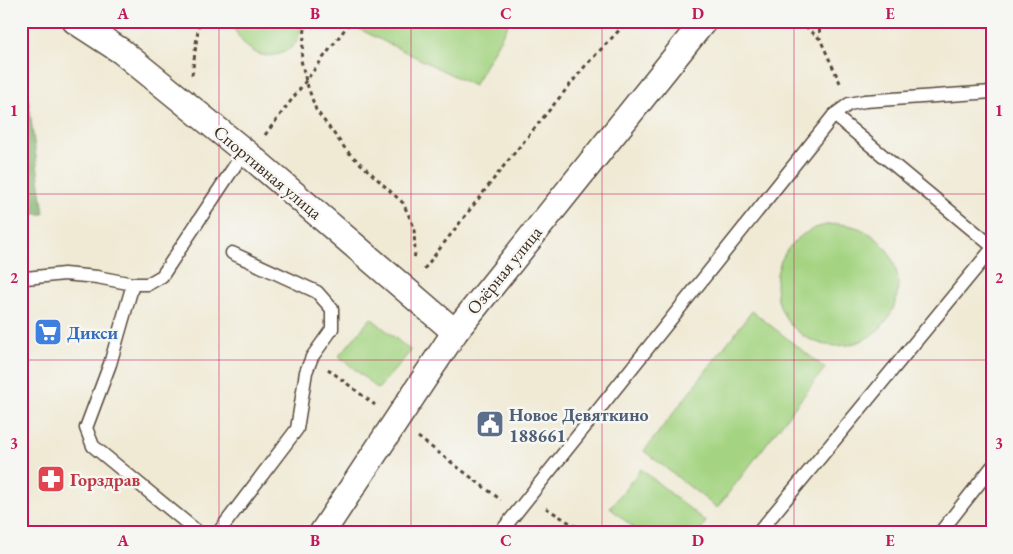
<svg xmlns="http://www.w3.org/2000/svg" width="1013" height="554" font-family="'EB Garamond',serif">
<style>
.green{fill:#a4d482;stroke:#707f50}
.forest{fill:#83b670;stroke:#5f7047}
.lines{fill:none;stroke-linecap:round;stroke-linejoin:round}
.service-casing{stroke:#564739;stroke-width:15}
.minor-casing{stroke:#564739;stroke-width:28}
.path{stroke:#564739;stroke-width:3;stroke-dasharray:4 4;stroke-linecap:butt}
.service{stroke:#fff;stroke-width:12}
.minor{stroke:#fff;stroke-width:25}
.grid{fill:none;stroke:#c2185b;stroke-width:1;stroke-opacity:0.55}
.labels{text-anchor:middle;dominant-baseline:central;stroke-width:5;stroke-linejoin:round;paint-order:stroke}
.street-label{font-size:18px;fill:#3b2a1e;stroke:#f6f6f2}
.shop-label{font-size:18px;font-weight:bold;fill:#366cbe;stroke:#f6f6f2;text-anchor:start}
.service-label{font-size:18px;font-weight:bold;fill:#4e5e75;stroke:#f6f6f2;text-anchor:start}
.health-label{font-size:18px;font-weight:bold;fill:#be3a42;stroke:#f6f6f2;text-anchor:start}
.neatline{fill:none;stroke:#c2185b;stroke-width:2}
.grid-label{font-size:16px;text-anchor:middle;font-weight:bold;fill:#c2185b}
</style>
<rect width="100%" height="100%" fill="#f6f6f2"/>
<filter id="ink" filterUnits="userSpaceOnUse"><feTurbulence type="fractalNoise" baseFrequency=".02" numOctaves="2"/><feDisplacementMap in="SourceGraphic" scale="10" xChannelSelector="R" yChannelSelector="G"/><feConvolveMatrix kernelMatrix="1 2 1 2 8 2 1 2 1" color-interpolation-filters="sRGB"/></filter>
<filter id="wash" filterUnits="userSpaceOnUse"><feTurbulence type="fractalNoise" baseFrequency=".0096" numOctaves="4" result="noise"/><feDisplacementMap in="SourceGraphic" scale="20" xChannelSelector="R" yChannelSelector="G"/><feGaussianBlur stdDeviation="1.12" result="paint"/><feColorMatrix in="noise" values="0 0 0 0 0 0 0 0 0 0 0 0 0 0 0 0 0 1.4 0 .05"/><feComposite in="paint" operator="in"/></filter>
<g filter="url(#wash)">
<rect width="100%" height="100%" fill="#f0ead5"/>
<!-- green -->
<g class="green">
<path d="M 231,21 L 300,21 L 301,23 C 300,28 300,35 298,39 C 295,46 290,49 284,52 C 258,64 240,45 231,21 Z"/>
<path d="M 343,21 L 510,21 L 474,86 Z"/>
<circle cx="837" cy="285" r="61"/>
<path d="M 752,311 L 825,368 L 717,508 L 644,451 Z"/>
<path d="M 371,318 L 411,351 L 378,389 L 339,356 Z"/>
<path d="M 641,469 L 706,522 L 698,533 L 640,533 L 610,508 Z"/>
</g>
<!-- forest -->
<path class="forest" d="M 28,98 L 44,214 L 21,214 L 21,99 Z"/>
</g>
<g filter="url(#ink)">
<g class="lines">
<defs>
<g id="service">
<path d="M 834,115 L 992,246"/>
<path d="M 21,280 L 26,278 L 64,274 L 97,277 L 133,284"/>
<path d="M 199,533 L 93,446 L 86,428 L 110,364 L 133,284 L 148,284 L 162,276 L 244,152"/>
<path d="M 218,533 L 297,429 L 306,372 L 312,357 L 332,329 L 332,309 L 317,292 L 232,253"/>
<path d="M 500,533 L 834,115 L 849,104 L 865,101 L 992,92"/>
<path d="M 758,533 L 992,249"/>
<path d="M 940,533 L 992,467"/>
</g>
<g id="minor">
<path d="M 75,21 L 121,51 L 249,155 L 455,332"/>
<path d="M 322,533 L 455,332 L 704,21"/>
</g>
</defs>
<!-- service casing -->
<use href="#service" class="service-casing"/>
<!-- minor casing -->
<use href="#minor" class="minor-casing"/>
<!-- path -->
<g class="path">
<path d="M 306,21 L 301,60 L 306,81 L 316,110 L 347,151 L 403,203 L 414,227 L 415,253 L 414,260"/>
<path d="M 799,21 L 820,39 L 841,85"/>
<path d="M 819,21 L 820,39"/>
<path d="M 192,75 L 199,21"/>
<path d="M 265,135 L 351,21"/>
<path d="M 424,269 L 503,167 L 586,65 L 628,21"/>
<path d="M 328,369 L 375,405"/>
<path d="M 418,437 L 501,500"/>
<path d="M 546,508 L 586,533"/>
</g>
<!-- service -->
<use href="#service" class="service"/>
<!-- minor -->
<use href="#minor" class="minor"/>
</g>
</g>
<!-- grid -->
<path class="grid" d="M 219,21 L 219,533M 411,21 L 411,533M 602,21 L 602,533M 794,21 L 794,533M 21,194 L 992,194M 21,360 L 992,360"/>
<!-- icons -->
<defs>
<symbol id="supermarket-square" viewBox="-11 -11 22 22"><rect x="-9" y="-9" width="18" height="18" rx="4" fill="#3f7fe0" stroke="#f6f6f2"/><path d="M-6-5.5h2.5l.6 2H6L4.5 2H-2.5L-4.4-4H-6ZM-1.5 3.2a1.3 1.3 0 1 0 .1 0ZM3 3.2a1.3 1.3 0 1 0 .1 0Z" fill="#fff"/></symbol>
<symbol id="civic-square" viewBox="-11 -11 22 22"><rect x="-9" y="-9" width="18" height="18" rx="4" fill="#5c6f8a" stroke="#f6f6f2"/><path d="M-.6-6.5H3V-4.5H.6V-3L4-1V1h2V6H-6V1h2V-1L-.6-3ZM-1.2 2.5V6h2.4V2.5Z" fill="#fff"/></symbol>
<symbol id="pharmacy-square" viewBox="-11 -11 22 22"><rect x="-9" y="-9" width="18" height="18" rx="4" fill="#e0444e" stroke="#f6f6f2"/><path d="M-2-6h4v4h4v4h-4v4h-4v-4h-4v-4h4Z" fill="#fff"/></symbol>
</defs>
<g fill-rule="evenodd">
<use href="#supermarket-square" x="32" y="316" width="32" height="32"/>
<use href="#civic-square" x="474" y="408" width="32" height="32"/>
<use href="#pharmacy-square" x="35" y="463" width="32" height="32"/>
</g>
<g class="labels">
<!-- street labels -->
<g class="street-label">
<text transform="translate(268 172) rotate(40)">Спортивная улица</text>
<text transform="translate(504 270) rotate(-51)">Озёрная улица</text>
</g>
<!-- shop labels -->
<g class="shop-label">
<text x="67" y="332">Дикси</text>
</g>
<!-- service labels -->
<g class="service-label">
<text x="509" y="414">Новое Девяткино<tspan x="509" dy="21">188661</tspan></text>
</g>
<!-- health labels -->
<g class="health-label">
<text x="70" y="479">Горздрав</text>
</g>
</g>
<!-- margin -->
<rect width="1013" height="554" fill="none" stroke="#f6f6f2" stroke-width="55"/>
<rect x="28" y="28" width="958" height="498" class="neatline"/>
<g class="grid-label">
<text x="123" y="19">A</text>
<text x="315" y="19">B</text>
<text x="506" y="19">C</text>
<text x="698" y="19">D</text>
<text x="890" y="19">E</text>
<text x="14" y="116">1</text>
<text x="999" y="116">1</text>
<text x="14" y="283">2</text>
<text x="999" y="283">2</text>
<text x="14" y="449">3</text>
<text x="999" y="449">3</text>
<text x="123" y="546">A</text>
<text x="315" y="546">B</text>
<text x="506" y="546">C</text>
<text x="698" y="546">D</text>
<text x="890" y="546">E</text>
</g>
</svg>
